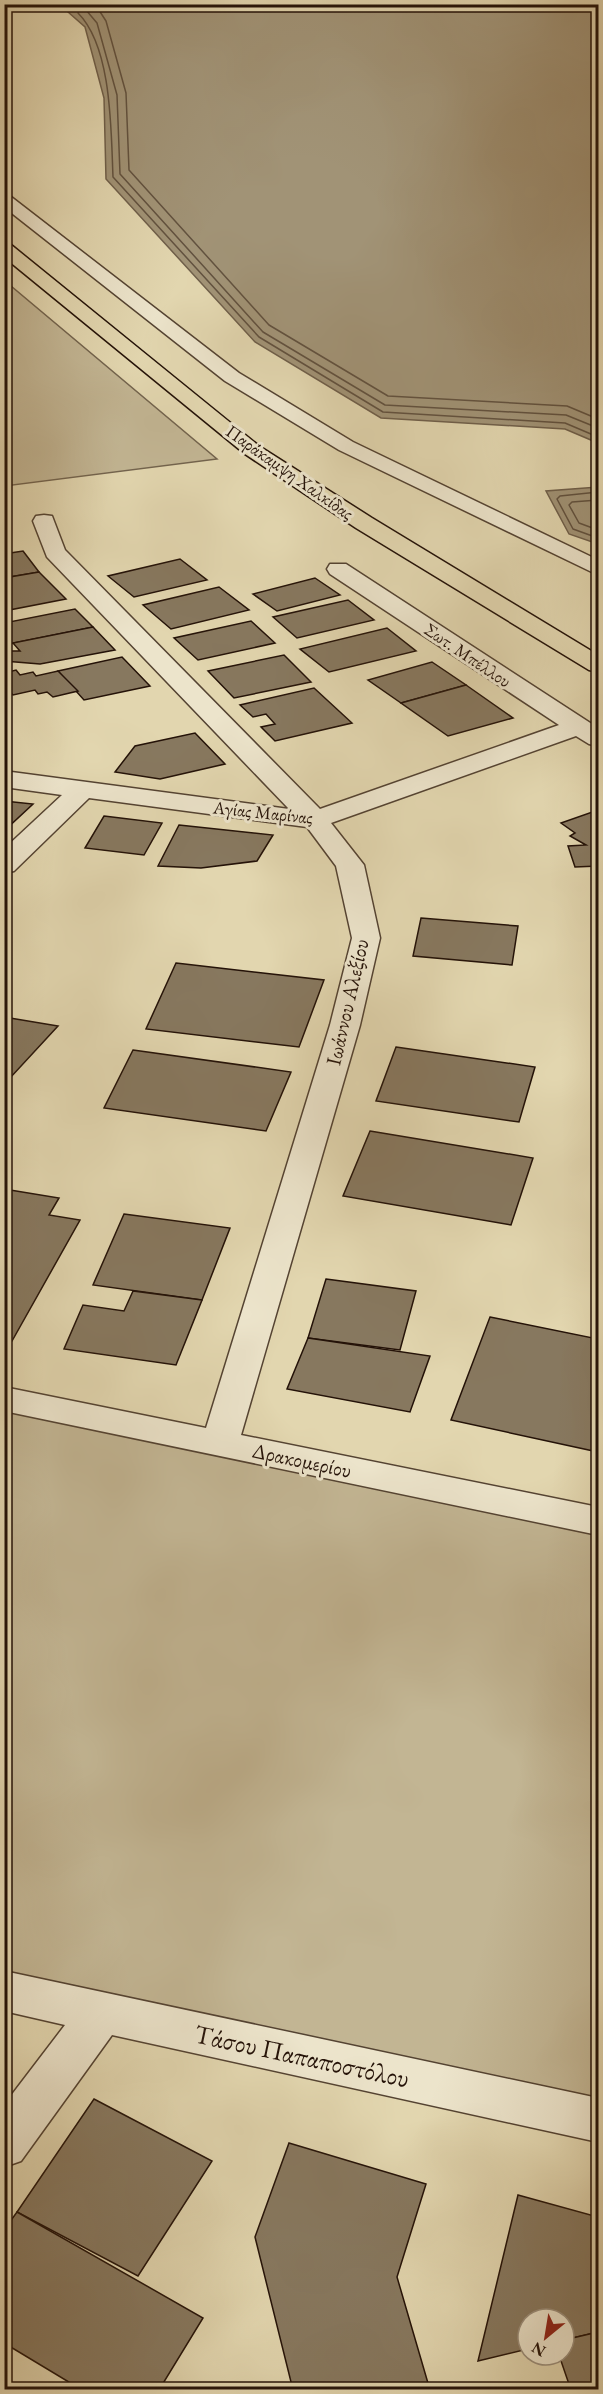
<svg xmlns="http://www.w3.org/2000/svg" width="603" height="2394" font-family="'EB Garamond',serif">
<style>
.green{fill:#c2b593;stroke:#73644e;stroke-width:1.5}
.water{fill:#a19376;stroke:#6f5f4a;stroke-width:1.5}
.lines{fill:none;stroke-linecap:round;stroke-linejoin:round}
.shore{stroke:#62523f;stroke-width:1.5}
.building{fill:#87785f;stroke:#241208;stroke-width:1.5}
.minor-casing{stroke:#544332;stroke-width:3}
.major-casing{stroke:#241208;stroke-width:3}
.minor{fill:#ece4cb;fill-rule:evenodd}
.major{fill:#e2d6af;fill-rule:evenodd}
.labels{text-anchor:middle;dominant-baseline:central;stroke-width:6;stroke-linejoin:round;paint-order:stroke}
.far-street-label{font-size:18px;fill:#241208;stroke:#ece4cb}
.street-label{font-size:21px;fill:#241208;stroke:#ece4cb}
.near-street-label{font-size:26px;fill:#241208;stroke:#ece4cb}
</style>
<rect width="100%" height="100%" fill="#e2d6af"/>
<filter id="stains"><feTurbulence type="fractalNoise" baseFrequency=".00333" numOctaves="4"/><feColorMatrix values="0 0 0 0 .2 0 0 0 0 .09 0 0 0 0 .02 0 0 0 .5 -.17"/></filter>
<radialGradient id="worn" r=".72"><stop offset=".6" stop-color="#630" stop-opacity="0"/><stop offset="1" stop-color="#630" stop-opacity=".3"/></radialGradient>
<!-- green -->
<g class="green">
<path d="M 4,281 L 5,281 L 217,459 L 5,486 Z"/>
<path d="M 5,1399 L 598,1521 L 598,2120 L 5,1991 Z"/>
</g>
<!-- water -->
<g class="water">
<path d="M 75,4 L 598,5 L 598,443 L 565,429 L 381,418 L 255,342 L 106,179 L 104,98 L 85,27 L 68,12 Z"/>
<path d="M 598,487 L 598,544 L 569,534 L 546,491 Z"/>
</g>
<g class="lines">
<!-- shore -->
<g class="shore">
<path d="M 79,4 L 78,13 C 112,47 111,130 113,177 L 259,337 L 383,412 L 565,423 L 598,437"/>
<path d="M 86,4 L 86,10 L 97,23 L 117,95 L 120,174 L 263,332 L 385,405 L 566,415 L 598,428"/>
<path d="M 95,4 L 106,21 L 126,93 L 129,170 L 269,325 L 388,396 L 567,406 L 598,419"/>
<path d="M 598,492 L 560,496 L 557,499 L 573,529 L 598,538"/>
<path d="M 598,500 L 572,502 L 569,505 L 579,523 L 598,530"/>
</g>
</g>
<!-- building -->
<g class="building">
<path d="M 23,551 L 39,572 L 4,578 L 4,554 Z"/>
<path d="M 180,559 L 207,580 L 134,597 L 108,576 Z"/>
<path d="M 39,572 L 66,599 L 4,611 L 4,578 Z"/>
<path d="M 315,578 L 340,595 L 277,611 L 253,594 Z"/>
<path d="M 219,587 L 249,610 L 171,629 L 143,605 Z"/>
<path d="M 348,600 L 374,620 L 297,638 L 273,617 Z"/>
<path d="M 75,609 L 93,627 L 4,645 L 4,623 Z"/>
<path d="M 251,621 L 275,643 L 198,660 L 174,638 Z"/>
<path d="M 93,627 L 115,650 L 40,664 L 4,661 L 4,651 L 20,651 L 13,643 Z"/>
<path d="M 387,628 L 416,651 L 329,672 L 300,649 Z"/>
<path d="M 284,655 L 311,682 L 234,698 L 208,671 Z"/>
<path d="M 122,657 L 150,686 L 84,700 L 58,671 Z"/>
<path d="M 432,662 L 466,685 L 401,703 L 368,680 Z"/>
<path d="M 16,670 L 20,675 L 33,672 L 36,676 L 58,671 L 78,691 L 53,697 L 47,692 L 38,694 L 35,690 L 13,695 L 4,686 L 4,673 Z"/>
<path d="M 466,685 L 513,718 L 448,736 L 401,703 Z"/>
<path d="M 314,688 L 352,723 L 275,741 L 261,727 L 275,724 L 266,714 L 253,717 L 240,705 Z"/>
<path d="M 195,733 L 225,764 L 160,779 L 115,772 L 135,746 Z"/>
<path d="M 4,801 L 33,804 L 4,831 Z"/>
<path d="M 598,810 L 598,866 L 575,867 L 568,846 L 586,845 L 570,836 L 575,833 L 561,823 Z"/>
<path d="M 104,816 L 162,823 L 144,855 L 85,848 Z"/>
<path d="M 179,825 L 273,835 L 257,861 L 201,868 L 158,866 Z"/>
<path d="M 421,918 L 518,926 L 512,965 L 413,956 Z"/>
<path d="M 176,963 L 324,980 L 299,1047 L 146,1029 Z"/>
<path d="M 4,1017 L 58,1026 L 10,1078 L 4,1077 Z"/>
<path d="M 396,1047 L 535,1067 L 519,1122 L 376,1101 Z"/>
<path d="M 133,1050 L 291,1072 L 266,1131 L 104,1108 Z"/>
<path d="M 370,1131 L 533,1158 L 511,1225 L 343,1196 Z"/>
<path d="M 4,1189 L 59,1198 L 49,1215 L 80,1220 L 12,1341 L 4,1340 Z"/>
<path d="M 124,1214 L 230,1228 L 202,1300 L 93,1285 Z"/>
<path d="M 326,1279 L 416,1291 L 400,1350 L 308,1338 Z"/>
<path d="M 133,1291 L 202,1300 L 176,1365 L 64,1349 L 83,1305 L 124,1311 Z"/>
<path d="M 490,1317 L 598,1339 L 598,1452 L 451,1420 Z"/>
<path d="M 308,1338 L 430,1356 L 410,1412 L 287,1389 Z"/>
<path d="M 94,2099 L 212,2161 L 138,2276 L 17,2212 Z"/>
<path d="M 289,2143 L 426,2184 L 397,2277 L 430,2390 L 293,2390 L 255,2237 Z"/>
<path d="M 518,2195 L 598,2217 L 598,2332 L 564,2340 L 564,2319 L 528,2319 L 528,2349 L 478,2361 Z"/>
<path d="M 17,2212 L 203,2318 L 159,2390 L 82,2390 L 4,2343 L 4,2230 Z"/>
<path d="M 598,2332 L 598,2390 L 571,2390 L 559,2355 L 564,2355 L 564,2340 Z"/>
</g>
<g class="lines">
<defs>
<g id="minor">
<path d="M 4,194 L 10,196 L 239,373 L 353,442 L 598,560 L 598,575 L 339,450 L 225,381 L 4,207 Z"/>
<path d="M 44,515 L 52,516 L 65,550 L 320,809 L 559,725 L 330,574 L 327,569 L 330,564 L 346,564 L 598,728 L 598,746 L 589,744 L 576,736 L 331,823 L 364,865 L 380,938 L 360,1025 L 241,1435 L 598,1507 L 598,1535 L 4,1411 L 4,1387 L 206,1428 L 330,1025 L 352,938 L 336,866 L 307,827 L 89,798 L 14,871 L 4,873 L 4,849 L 62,795 L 4,787 L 4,771 L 289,809 L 47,557 L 33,521 L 36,516 Z"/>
<path d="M 4,1971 L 598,2098 L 598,2142 L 112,2035 L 21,2161 L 4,2167 L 4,2105 L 65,2025 L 4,2011 Z"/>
</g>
<path id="major" d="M 4,243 L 10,244 L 259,446 L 372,518 L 598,655 L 598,672 L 589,670 L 356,528 L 245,454 L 4,257 Z"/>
</defs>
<!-- minor casing -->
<use href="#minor" class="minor-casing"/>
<!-- major casing -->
<use href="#major" class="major-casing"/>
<!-- minor -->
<use href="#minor" class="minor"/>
<!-- major -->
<use href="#major" class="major"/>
</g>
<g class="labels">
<!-- far-street labels -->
<g class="far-street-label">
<text transform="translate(290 472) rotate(35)">Παράκαμψη Χαλκίδας</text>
<text transform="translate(468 655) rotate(34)">Σωτ. Μπέλλου</text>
<text transform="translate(263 812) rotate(6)">Αγίας Μαρίνας</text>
</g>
<!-- street labels -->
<g class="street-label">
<text transform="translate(347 1002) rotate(-77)">Ιωάννου Αλεξίου</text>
<text transform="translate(302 1460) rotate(12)">Δρακομερίου</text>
</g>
<!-- near-street labels -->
<g class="near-street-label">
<text transform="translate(302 2056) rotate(12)">Τάσου Παπαποστόλου</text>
</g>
</g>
<!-- margin -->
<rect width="603" height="2394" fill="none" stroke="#e2d6af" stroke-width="24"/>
<rect x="6" y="6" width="591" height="2382" fill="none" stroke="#241208" stroke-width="3"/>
<rect x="12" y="12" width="579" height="2370" fill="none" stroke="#241208" stroke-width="1.5"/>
<!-- north arrow -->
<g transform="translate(546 2337) rotate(210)"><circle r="28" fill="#ece4cb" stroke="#9c907d" stroke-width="1.5"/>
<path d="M0-4.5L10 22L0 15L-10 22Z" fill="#8f2418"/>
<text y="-9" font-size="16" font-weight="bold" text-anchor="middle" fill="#241208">N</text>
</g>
<rect width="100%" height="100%" filter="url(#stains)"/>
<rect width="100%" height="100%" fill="url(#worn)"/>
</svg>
